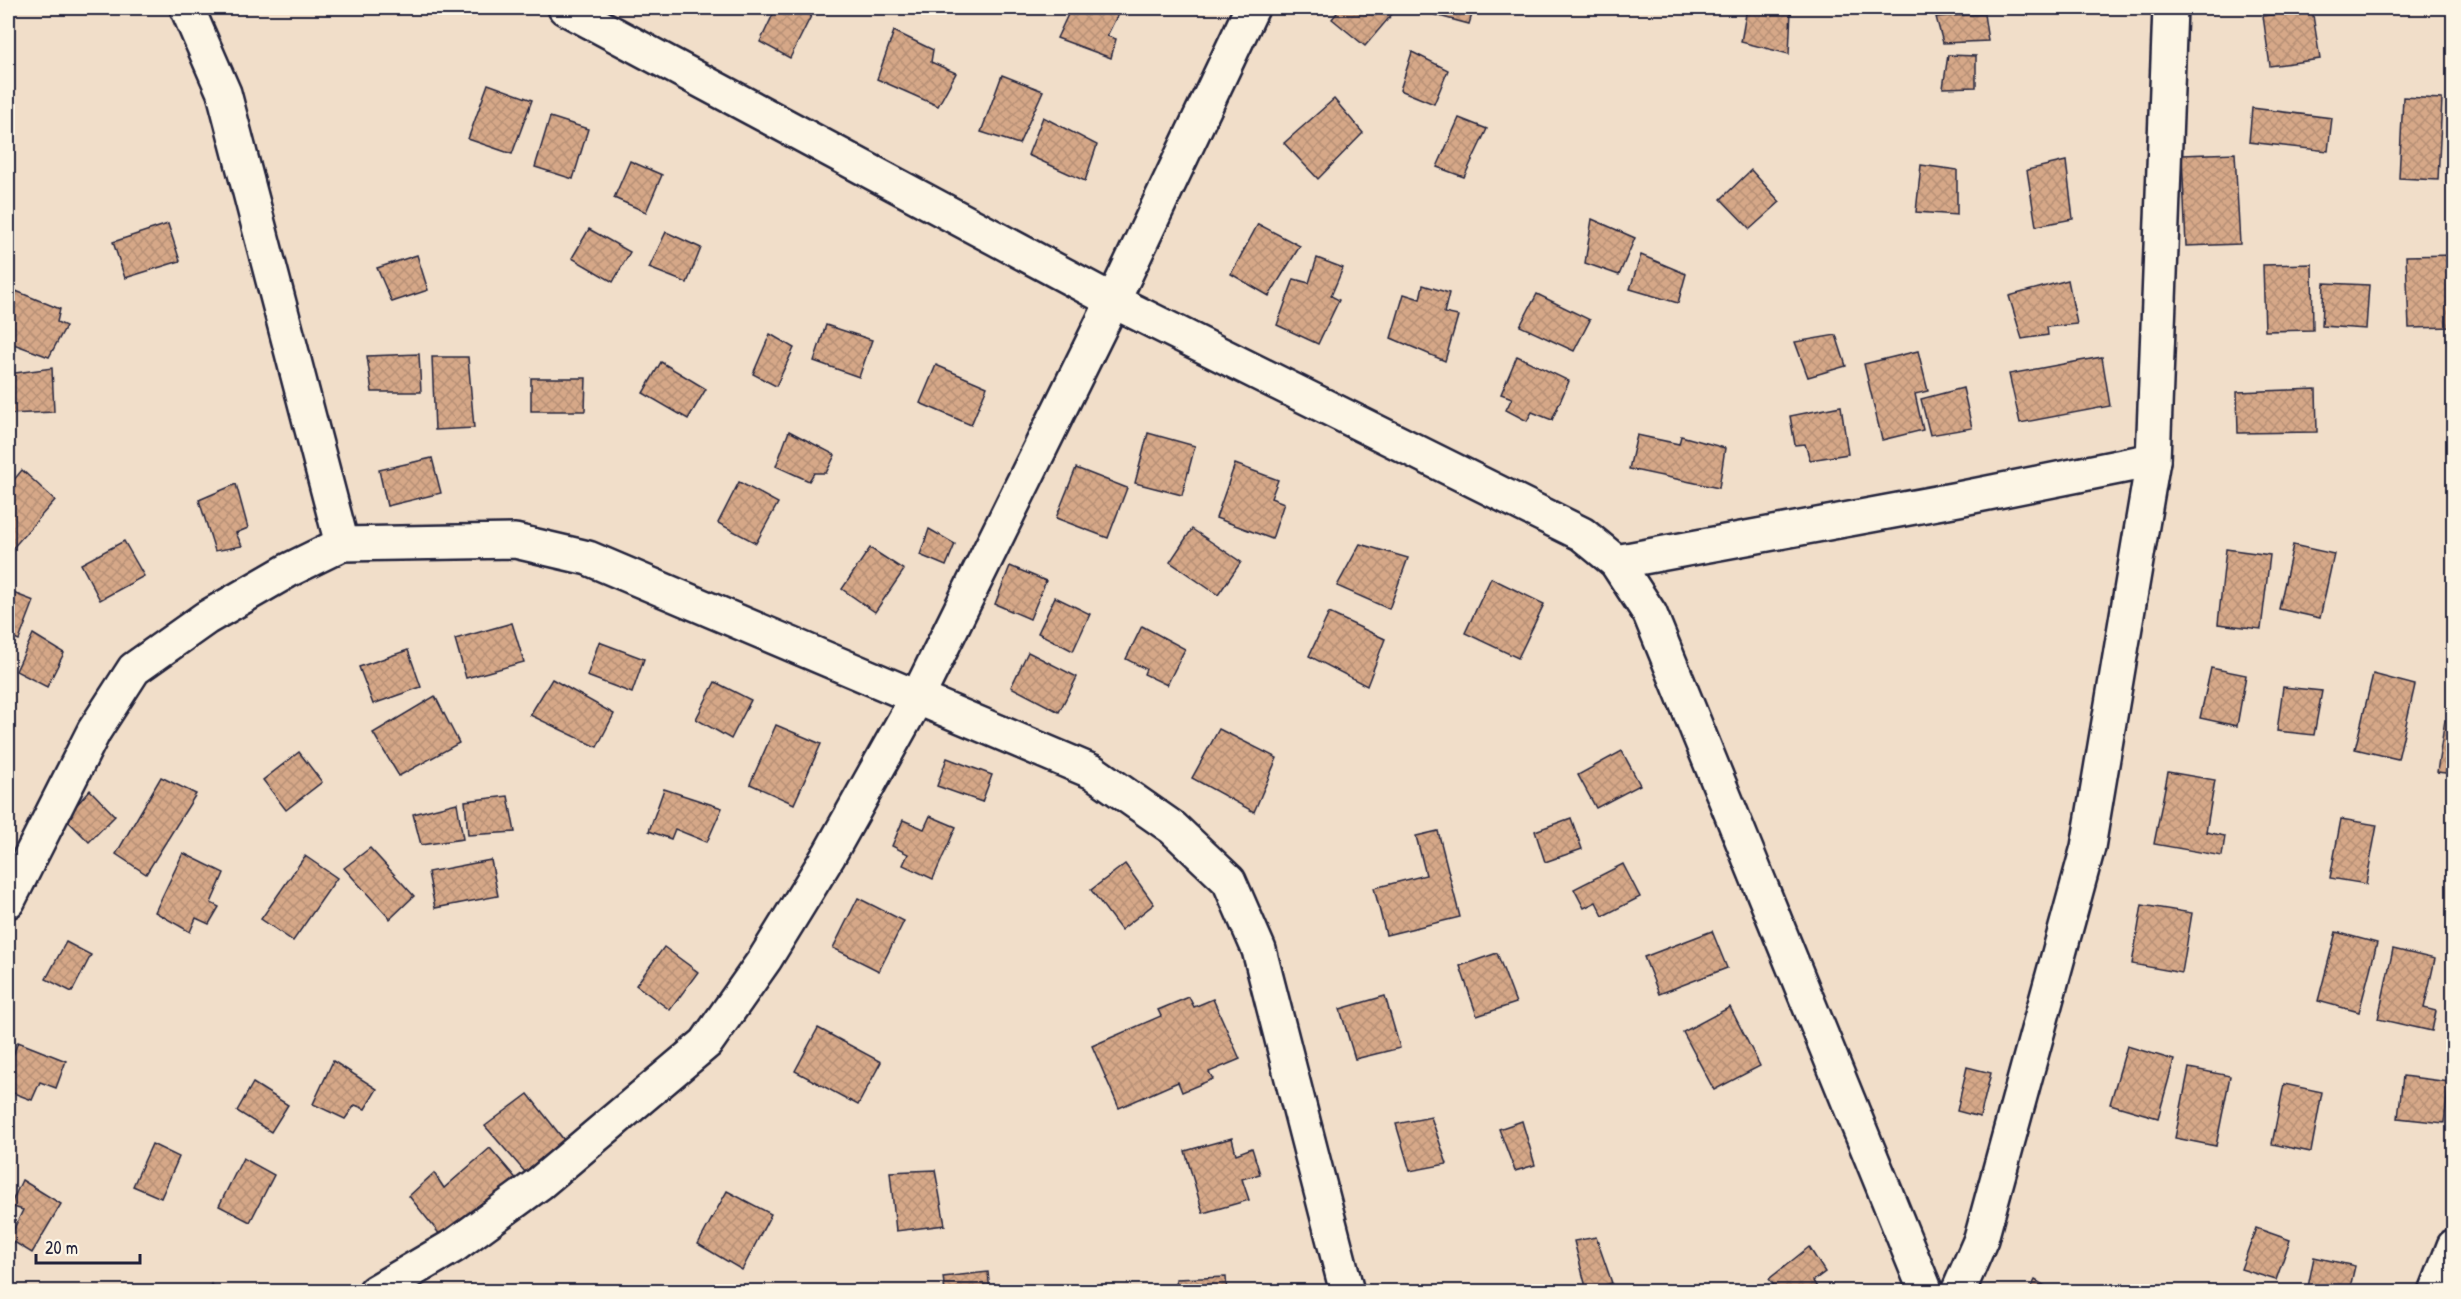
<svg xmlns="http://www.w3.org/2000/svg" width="2461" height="1299" font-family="'Patrick Hand',sans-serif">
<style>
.building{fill:url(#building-cross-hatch);stroke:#22223b;stroke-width:1.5}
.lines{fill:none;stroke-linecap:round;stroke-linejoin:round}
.minor-casing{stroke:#22223b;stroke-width:38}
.minor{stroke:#fcf5e5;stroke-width:33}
</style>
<defs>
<pattern id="building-cross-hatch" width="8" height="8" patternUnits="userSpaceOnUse" patternTransform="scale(1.5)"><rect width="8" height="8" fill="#d6a888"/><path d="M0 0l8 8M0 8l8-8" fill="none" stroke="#b79076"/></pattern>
</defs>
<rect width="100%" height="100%" fill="#f1dec9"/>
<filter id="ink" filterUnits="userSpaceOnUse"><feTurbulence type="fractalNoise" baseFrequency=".0167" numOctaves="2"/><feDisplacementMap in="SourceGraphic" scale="12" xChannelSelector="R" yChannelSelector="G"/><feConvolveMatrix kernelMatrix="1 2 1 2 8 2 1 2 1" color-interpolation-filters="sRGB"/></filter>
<g filter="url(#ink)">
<!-- building -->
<g class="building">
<path d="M 776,8 L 815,8 L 790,58 L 760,42 Z"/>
<path d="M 1071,8 L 1121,8 L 1107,36 L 1116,39 L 1111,58 L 1057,38 Z"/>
<path d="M 1341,8 L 1388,8 L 1394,12 L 1365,46 L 1332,19 Z"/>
<path d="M 1437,8 L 1474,8 L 1469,24 L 1435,15 Z"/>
<path d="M 1747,8 L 1791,10 L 1789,54 L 1741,42 Z"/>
<path d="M 2312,9 L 2320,59 L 2270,66 L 2263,16 Z"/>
<path d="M 1984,14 L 1988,41 L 1943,43 L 1936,17 Z"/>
<path d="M 894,31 L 933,50 L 931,62 L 956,73 L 938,106 L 877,79 Z"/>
<path d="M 1412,52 L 1448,70 L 1434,104 L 1400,90 Z"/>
<path d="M 1948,55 L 1976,56 L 1976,87 L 1943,88 Z"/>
<path d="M 1002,75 L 1043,91 L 1019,144 L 981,132 Z"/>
<path d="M 488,84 L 532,100 L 512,154 L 468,139 Z"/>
<path d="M 2403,97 L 2442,99 L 2438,180 L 2399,178 Z"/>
<path d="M 1334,99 L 1363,133 L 1318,179 L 1284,143 Z"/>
<path d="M 2252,108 L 2332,118 L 2328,151 L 2249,142 Z"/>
<path d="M 550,117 L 588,129 L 573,179 L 535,167 Z"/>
<path d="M 1043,117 L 1097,145 L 1085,181 L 1028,155 Z"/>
<path d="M 1459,118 L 1487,129 L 1464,177 L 1437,167 Z"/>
<path d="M 2235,153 L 2240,244 L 2186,246 L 2182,155 Z"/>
<path d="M 630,161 L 662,175 L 646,212 L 614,198 Z"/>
<path d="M 2066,161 L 2073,219 L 2036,226 L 2027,170 Z"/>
<path d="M 1921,165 L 1957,170 L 1957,215 L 1916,212 Z"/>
<path d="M 1751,170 L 1780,202 L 1750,229 L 1721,199 Z"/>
<path d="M 1592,219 L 1635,238 L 1619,275 L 1585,263 Z"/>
<path d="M 168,224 L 180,261 L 125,278 L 113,242 Z"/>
<path d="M 1258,224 L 1300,246 L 1269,296 L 1231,274 Z"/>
<path d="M 589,229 L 630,252 L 613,282 L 572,258 Z"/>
<path d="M 666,232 L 701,248 L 687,283 L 649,268 Z"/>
<path d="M 417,255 L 428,290 L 392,302 L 377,268 Z"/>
<path d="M 1641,255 L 1686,274 L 1678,303 L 1630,289 Z"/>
<path d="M 2454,255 L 2454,327 L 2409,328 L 2406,256 Z"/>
<path d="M 1317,258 L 1343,268 L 1331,296 L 1339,300 L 1318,344 L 1277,325 L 1294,279 L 1309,283 Z"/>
<path d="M 2312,264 L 2313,330 L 2265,331 L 2263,265 Z"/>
<path d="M 2068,280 L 2077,324 L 2047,327 L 2048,335 L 2022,339 L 2009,296 Z"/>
<path d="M 2324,283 L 2369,285 L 2366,329 L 2322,326 Z"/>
<path d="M 1423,285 L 1449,293 L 1444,313 L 1458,316 L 1445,361 L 1391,338 L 1404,294 L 1420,299 Z"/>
<path d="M 16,291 L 60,309 L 57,322 L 66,326 L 49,357 L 8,342 L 8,320 Z"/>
<path d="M 1537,294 L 1590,320 L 1574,351 L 1520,326 Z"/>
<path d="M 826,325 L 872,340 L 859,377 L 814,361 Z"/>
<path d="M 770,334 L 794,348 L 776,386 L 753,374 Z"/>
<path d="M 1836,335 L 1846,366 L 1808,377 L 1795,342 Z"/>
<path d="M 1918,351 L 1928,391 L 1915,394 L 1923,430 L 1882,440 L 1864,364 Z"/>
<path d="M 419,354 L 421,392 L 372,392 L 367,356 Z"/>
<path d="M 1517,356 L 1569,381 L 1552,420 L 1532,412 L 1527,421 L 1506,410 L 1512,398 L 1501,394 Z"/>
<path d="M 432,357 L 468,357 L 474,428 L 435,430 Z"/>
<path d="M 2102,357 L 2110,406 L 2020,423 L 2009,374 Z"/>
<path d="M 661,362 L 706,389 L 688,419 L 643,393 Z"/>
<path d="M 936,365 L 987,387 L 971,425 L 920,403 Z"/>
<path d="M 52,368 L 54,412 L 8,414 L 8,374 Z"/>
<path d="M 531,378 L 586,378 L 585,411 L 531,411 Z"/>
<path d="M 1963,388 L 1972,428 L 1930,435 L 1921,399 Z"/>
<path d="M 2316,389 L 2317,432 L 2238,433 L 2237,392 Z"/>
<path d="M 1841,406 L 1848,454 L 1810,460 L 1805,444 L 1795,445 L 1790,416 Z"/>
<path d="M 789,431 L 835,455 L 826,473 L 814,473 L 809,481 L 776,466 Z"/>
<path d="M 1148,433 L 1195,446 L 1182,495 L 1135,483 Z"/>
<path d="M 1637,435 L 1679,444 L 1681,436 L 1725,448 L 1719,488 L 1629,469 Z"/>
<path d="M 432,458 L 441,493 L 387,506 L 379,470 Z"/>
<path d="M 1235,464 L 1278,480 L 1271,498 L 1284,503 L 1272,539 L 1216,518 Z"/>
<path d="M 1076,468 L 1127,488 L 1108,538 L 1056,518 Z"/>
<path d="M 22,470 L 55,500 L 12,549 L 8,545 L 8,487 Z"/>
<path d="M 739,482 L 778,503 L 756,543 L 718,523 Z"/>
<path d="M 236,484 L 248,528 L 236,533 L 242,546 L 215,551 L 199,500 Z"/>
<path d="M 929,529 L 955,544 L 946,566 L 920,555 Z"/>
<path d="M 1192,529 L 1241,562 L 1218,595 L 1170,562 Z"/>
<path d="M 124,541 L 144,576 L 100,600 L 81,564 Z"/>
<path d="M 1360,544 L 1408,558 L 1389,609 L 1337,586 Z"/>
<path d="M 2293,545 L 2334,554 L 2320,618 L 2279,609 Z"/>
<path d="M 870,548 L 904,570 L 875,612 L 842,589 Z"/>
<path d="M 2226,549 L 2270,555 L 2261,629 L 2218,624 Z"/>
<path d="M 1010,566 L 1046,581 L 1030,619 L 995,604 Z"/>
<path d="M 1491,578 L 1544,604 L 1518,658 L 1465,633 Z"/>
<path d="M 8,591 L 34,601 L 19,640 L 8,635 Z"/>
<path d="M 1055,597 L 1090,614 L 1073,651 L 1038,633 Z"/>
<path d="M 1329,613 L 1385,639 L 1367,686 L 1309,656 Z"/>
<path d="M 512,623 L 524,662 L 466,678 L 455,639 Z"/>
<path d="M 1142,626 L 1185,649 L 1167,685 L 1144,674 L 1146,669 L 1126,659 Z"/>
<path d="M 33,634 L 64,653 L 47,687 L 16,671 Z"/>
<path d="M 599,642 L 644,659 L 632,693 L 587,676 Z"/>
<path d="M 408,650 L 421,687 L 373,704 L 359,667 Z"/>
<path d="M 1028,652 L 1077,677 L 1059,712 L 1011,687 Z"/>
<path d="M 2211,668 L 2246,675 L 2237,726 L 2200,718 Z"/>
<path d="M 2373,674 L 2415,685 L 2398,759 L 2355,749 Z"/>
<path d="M 552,679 L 614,714 L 597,747 L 530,715 Z"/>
<path d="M 715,682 L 751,700 L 731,739 L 696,719 Z"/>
<path d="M 2283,687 L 2322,691 L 2314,735 L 2277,731 Z"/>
<path d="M 435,696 L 459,743 L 399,776 L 373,733 Z"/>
<path d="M 2445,720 L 2454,722 L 2454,774 L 2437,772 Z"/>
<path d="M 776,725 L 821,744 L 794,804 L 750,784 Z"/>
<path d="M 1219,729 L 1277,758 L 1254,812 L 1192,778 Z"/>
<path d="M 1622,751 L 1640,785 L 1596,808 L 1578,775 Z"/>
<path d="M 299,752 L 322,782 L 286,810 L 263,780 Z"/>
<path d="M 947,758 L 992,775 L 982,802 L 937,786 Z"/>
<path d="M 2168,772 L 2215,780 L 2206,832 L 2225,836 L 2222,856 L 2154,844 Z"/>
<path d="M 161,777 L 196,794 L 146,874 L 116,854 Z"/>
<path d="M 664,789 L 722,808 L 707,842 L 675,829 L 671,839 L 649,831 Z"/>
<path d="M 90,790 L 115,816 L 89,842 L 65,818 Z"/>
<path d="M 508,796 L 515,832 L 468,835 L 465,801 Z"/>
<path d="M 457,803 L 463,839 L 421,845 L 413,814 Z"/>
<path d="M 930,816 L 956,827 L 933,879 L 903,865 L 908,854 L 892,846 L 903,820 L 924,829 Z"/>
<path d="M 1571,818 L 1582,849 L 1545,862 L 1535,831 Z"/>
<path d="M 2341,819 L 2377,825 L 2366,884 L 2330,878 Z"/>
<path d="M 1438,831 L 1460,917 L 1386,935 L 1374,888 L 1426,875 L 1416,836 Z"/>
<path d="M 370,848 L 414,896 L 390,919 L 344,868 Z"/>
<path d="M 183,853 L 224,873 L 211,903 L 219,907 L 209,924 L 196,918 L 190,932 L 155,912 Z"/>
<path d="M 305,856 L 337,878 L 293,941 L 261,919 Z"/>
<path d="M 491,860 L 498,896 L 435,908 L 428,872 Z"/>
<path d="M 1125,864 L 1154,904 L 1121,930 L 1091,890 Z"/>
<path d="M 1623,864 L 1640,897 L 1603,916 L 1596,902 L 1584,908 L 1574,889 Z"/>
<path d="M 858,898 L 904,921 L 879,971 L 833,948 Z"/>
<path d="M 2142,905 L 2192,913 L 2182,973 L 2132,964 Z"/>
<path d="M 1712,931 L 1727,968 L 1659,994 L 1644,957 Z"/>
<path d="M 2336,932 L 2377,943 L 2359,1012 L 2318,1001 Z"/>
<path d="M 66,942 L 91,955 L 72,992 L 46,979 Z"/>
<path d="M 664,947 L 698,972 L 670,1010 L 636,985 Z"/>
<path d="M 2393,949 L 2435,959 L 2424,1008 L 2436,1011 L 2432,1031 L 2378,1019 Z"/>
<path d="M 1497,953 L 1516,1003 L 1477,1016 L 1460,966 Z"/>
<path d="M 1385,996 L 1400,1048 L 1355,1059 L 1340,1009 Z"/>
<path d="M 1189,997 L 1194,1007 L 1213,999 L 1240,1059 L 1209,1072 L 1213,1079 L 1182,1092 L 1178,1082 L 1119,1108 L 1092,1046 L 1161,1016 L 1158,1010 Z"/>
<path d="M 1730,1007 L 1760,1066 L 1714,1090 L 1683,1032 Z"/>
<path d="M 818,1028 L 881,1062 L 858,1105 L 795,1071 Z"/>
<path d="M 18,1042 L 66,1061 L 56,1088 L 40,1082 L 32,1100 L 8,1091 L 8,1068 Z"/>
<path d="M 2127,1046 L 2174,1060 L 2158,1118 L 2110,1104 Z"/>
<path d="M 333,1061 L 377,1089 L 365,1109 L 355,1105 L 345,1119 L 313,1104 Z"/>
<path d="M 1967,1067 L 1991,1073 L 1980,1117 L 1957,1111 Z"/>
<path d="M 2189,1068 L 2230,1076 L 2216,1146 L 2175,1138 Z"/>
<path d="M 2403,1076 L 2449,1082 L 2444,1123 L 2398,1118 Z"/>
<path d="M 253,1083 L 288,1105 L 271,1132 L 237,1111 Z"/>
<path d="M 2284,1084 L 2322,1092 L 2311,1152 L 2272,1144 Z"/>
<path d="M 528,1094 L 564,1140 L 525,1172 L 485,1126 Z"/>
<path d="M 1431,1117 L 1447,1164 L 1410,1171 L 1396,1124 Z"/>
<path d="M 1522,1121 L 1535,1165 L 1515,1171 L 1499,1129 Z"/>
<path d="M 1232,1138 L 1236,1154 L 1252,1148 L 1260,1174 L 1242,1179 L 1249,1200 L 1203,1213 L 1185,1151 Z"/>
<path d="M 152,1144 L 179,1157 L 161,1198 L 133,1186 Z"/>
<path d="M 490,1148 L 519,1182 L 445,1241 L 409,1196 L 434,1173 L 444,1188 Z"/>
<path d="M 243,1158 L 274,1175 L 250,1222 L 219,1206 Z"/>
<path d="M 935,1170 L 945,1225 L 896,1231 L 890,1172 Z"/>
<path d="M 22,1180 L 61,1204 L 32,1253 L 9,1239 L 23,1210 L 10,1206 Z"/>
<path d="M 727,1191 L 771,1214 L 742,1270 L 698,1244 Z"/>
<path d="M 2256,1228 L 2290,1240 L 2276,1280 L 2241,1269 Z"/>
<path d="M 1596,1237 L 1612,1283 L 1587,1291 L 1574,1241 Z"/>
<path d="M 1809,1247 L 1825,1272 L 1813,1281 L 1818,1289 L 1815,1292 L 1779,1292 L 1769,1279 Z"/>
<path d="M 2314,1257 L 2355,1266 L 2349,1292 L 2307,1292 Z"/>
<path d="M 988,1272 L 990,1292 L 945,1292 L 943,1277 Z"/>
<path d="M 1226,1277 L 1227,1292 L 1177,1292 L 1176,1279 Z"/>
<path d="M 2035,1280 L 2055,1292 L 2029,1292 Z"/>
<path d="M 211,1284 L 223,1292 L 206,1292 Z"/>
<path d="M 1488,1287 L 1488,1292 L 1452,1292 L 1451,1289 Z"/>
</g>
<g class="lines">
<defs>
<g id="minor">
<path d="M 187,8 L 224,93 L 342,544"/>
<path d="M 565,8 L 1113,301 L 1582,534 L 1616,562 L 1650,614 L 1926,1292"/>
<path d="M 1616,562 L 1958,499 L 2153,460"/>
<path d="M 8,901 L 94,731 L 134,669 L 206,618 L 289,570 L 342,544 L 515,541 L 588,558 L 1093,772 L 1173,828 L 1229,881 L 1259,950 L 1347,1292"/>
<path d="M 375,1292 L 455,1245 L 540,1183 L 706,1043 L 765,959 L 829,855 L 918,696 L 1113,301 L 1252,8"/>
<path d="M 1958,1292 L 1981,1239 L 2088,847 L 2153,460 L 2170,8"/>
<path d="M 2436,1292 L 2454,1246"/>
</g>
</defs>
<!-- minor casing -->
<use href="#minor" class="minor-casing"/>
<!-- minor -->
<use href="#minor" class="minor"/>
</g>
</g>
<!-- margin -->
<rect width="2461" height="1299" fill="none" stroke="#fcf5e5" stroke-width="30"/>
<rect x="15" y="15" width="2431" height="1269" fill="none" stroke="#22223b" stroke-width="2" filter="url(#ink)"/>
<!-- scale -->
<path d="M36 1254v9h104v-9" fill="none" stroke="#22223b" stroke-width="3"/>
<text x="45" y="1254" font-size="18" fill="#22223b" stroke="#fcf5e5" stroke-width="4.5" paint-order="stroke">20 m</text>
</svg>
